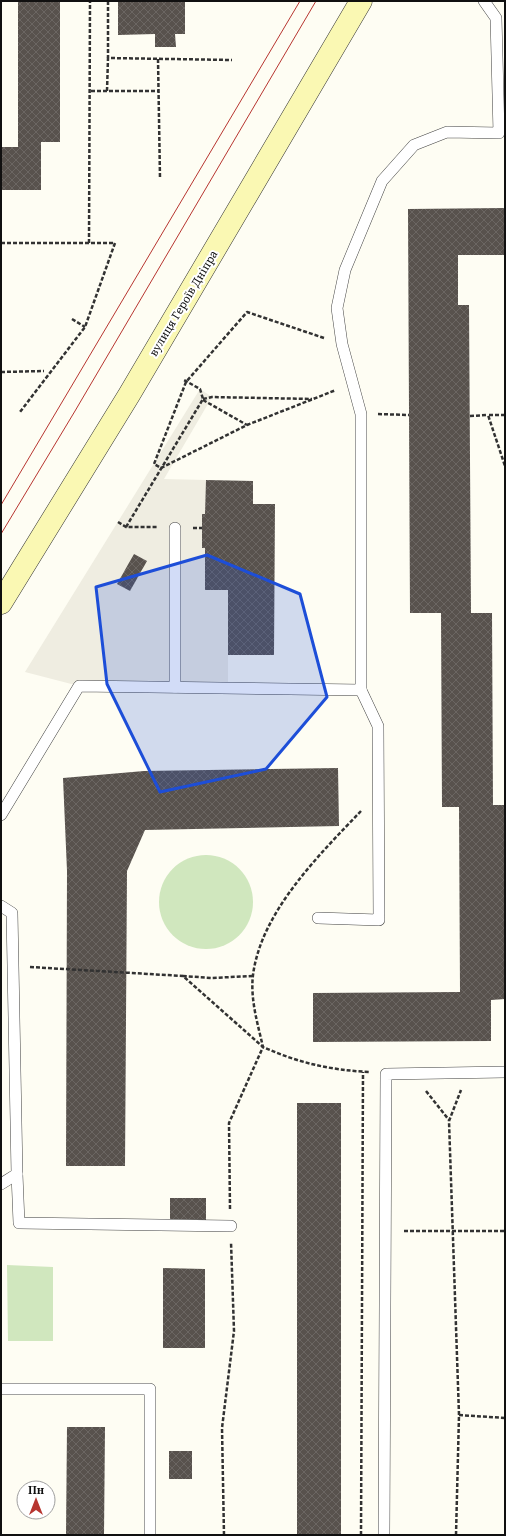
<svg xmlns="http://www.w3.org/2000/svg" width="506" height="1536" font-family="'Noto Serif',serif">
<style>
.park{fill:#d0e7be}
.plaza{fill:#efede1}
.building{fill:url(#building-cross-hatch)}
.lines{fill:none;stroke-linecap:round;stroke-linejoin:round}
.service-casing{stroke:#434343;stroke-width:12}
.secondary-casing{stroke:#323232;stroke-width:23}
.path{stroke:#323232;stroke-width:2.5;stroke-dasharray:4 2;stroke-linecap:butt}
.service{stroke:#fff;stroke-width:11}
.secondary{stroke:#faf8b3;stroke-width:22}
.tram{stroke:#b73530;stroke-width:1}
.marked{fill:#1d4ed8;fill-opacity:0.2;stroke:#1d4ed8;stroke-width:3;stroke-linejoin:round}
.labels{text-anchor:middle;dominant-baseline:central;stroke-width:4;stroke-linejoin:round;paint-order:stroke}
.street-label{font-size:11px;fill:#101010;stroke:#fff}
</style>
<defs>
<pattern id="building-cross-hatch" width="8" height="8" patternUnits="userSpaceOnUse"><rect width="8" height="8" fill="#58524d"/><path d="M0 0l8 8M0 8l8-8" fill="none" stroke="#6b6662"/></pattern>
</defs>
<rect width="100%" height="100%" fill="#fefdf3"/>
<!-- park -->
<g class="park">
<circle cx="206" cy="902" r="47"/>
<path d="M 7,1265 L 53,1267 L 53,1341 L 8,1341 Z"/>
</g>
<!-- plaza -->
<path class="plaza" d="M 200,389 L 212,397 L 164,479 L 206,480 L 205,548 L 228,590 L 228,688 L 79,686 L 25,672 Z"/>
<!-- building -->
<g class="building">
<path d="M 18,1 L 60,1 L 60,142 L 41,142 L 41,190 L 1,190 L 1,147 L 18,147 Z"/>
<path d="M 118,1 L 185,1 L 185,34 L 175,34 L 176,47 L 155,47 L 155,34 L 118,35 Z"/>
<path d="M 505,208 L 505,255 L 458,255 L 458,305 L 469,305 L 471,613 L 492,613 L 493,805 L 505,805 L 505,999 L 491,1000 L 491,1041 L 313,1042 L 313,993 L 460,992 L 459,807 L 442,807 L 441,613 L 410,613 L 408,209 Z"/>
<path d="M 206,480 L 253,481 L 253,504 L 275,504 L 274,655 L 228,655 L 228,590 L 205,590 L 205,548 L 202,548 L 202,514 L 205,514 Z"/>
<path d="M 134,554 L 147,561 L 130,591 L 117,584 Z"/>
<path d="M 338,768 L 339,826 L 145,830 L 127,871 L 125,1166 L 66,1166 L 67,871 L 63,778 L 144,771 Z"/>
<rect x="297" y="1103" width="44" height="432"/>
<path d="M 170,1198 L 206,1198 L 206,1220 L 170,1219 Z"/>
<path d="M 163,1268 L 205,1269 L 205,1348 L 163,1348 Z"/>
<path d="M 67,1427 L 105,1427 L 104,1535 L 66,1535 Z"/>
<rect x="169" y="1451" width="23" height="28"/>
</g>
<g class="lines">
<defs>
<g id="service">
<path d="M 175,687 L 175,528"/>
<path d="M 1,815 L 79,686 L 361,690 L 361,414 L 342,344 L 337,308 L 345,270 L 382,181 L 414,145 L 447,132 L 499,133 L 496,18 L 484,1"/>
<path d="M 1,906 L 12,913 L 17,1174 L 1,1184"/>
<path d="M 318,918 L 379,920 L 378,726 L 361,690"/>
<path d="M 17,1174 L 19,1223 L 231,1226"/>
<path d="M 1,1389 L 150,1389 L 150,1535"/>
<path d="M 384,1535 L 386,1074 L 505,1072"/>
</g>
<path id="secondary" d="M 1,603 L 129,395 L 361,1"/>
</defs>
<!-- service casing -->
<use href="#service" class="service-casing"/>
<!-- secondary casing -->
<use href="#secondary" class="secondary-casing"/>
<!-- path -->
<g class="path">
<path d="M 108,1 L 108,58"/>
<path d="M 158,59 L 160,178"/>
<path d="M 91,91 L 159,91"/>
<path d="M 107,91 L 108,58 L 232,60"/>
<path d="M 1,243 L 115,243 L 85,327 L 20,412"/>
<path d="M 89,243 L 90,1"/>
<path d="M 72,319 L 85,327"/>
<path d="M 324,338 L 247,312 L 186,382 L 154,464 L 161,468 L 247,425 L 336,390"/>
<path d="M 1,372 L 44,371"/>
<path d="M 203,399 L 212,397 L 312,399"/>
<path d="M 203,400 L 247,425"/>
<path d="M 378,414 L 409,415"/>
<path d="M 505,415 L 488,415 L 505,466"/>
<path d="M 470,416 L 488,415"/>
<path d="M 118,522 L 126,527 L 158,527"/>
<path d="M 126,527 L 203,399 L 200,389 L 184,380"/>
<path d="M 193,528 L 202,528"/>
<path d="M 361,811 C 319,855 261,912 253,975 C 250,999 258,1025 263,1047 C 299,1063 330,1070 369,1072"/>
<path d="M 30,967 L 183,976"/>
<path d="M 426,1091 L 449,1120"/>
<path d="M 230,1209 L 229,1123 L 263,1047 L 183,976 L 212,978 L 252,976"/>
<path d="M 404,1231 L 505,1231"/>
<path d="M 459,1415 L 505,1418"/>
<path d="M 224,1535 L 222,1428 L 234,1331 L 231,1242"/>
<path d="M 361,1535 L 363,1072"/>
<path d="M 456,1535 L 459,1415 L 449,1121 L 461,1090"/>
</g>
<!-- service -->
<use href="#service" class="service"/>
<!-- secondary -->
<use href="#secondary" class="secondary"/>
<!-- tram -->
<g class="tram">
<path d="M 1,505 L 300,1"/>
<path d="M 1,534 L 75,411 L 316,1"/>
</g>
</g>
<!-- marked area -->
<path class="marked" d="M 207,555 L 300,594 L 327,697 L 266,769 L 160,792 L 107,684 L 96,587 Z"/>
<g class="labels">
<!-- street labels -->
<g class="street-label">
<text transform="translate(183 303) rotate(-59)">вулиця Героїв Дніпра</text>
</g>
</g>
<!-- border -->
<rect width="506" height="1536" fill="none" stroke="#101010" stroke-width="4"/>
<!-- north arrow -->
<g transform="translate(36 1500)"><circle r="19" fill="#ffffff" stroke="#9f9f9f"/>
<path d="M0-3L7 15L0 10L-7 15Z" fill="#b73530"/>
<text y="-6" font-size="11" font-weight="bold" text-anchor="middle" fill="#101010">Пн</text>
</g>
</svg>
